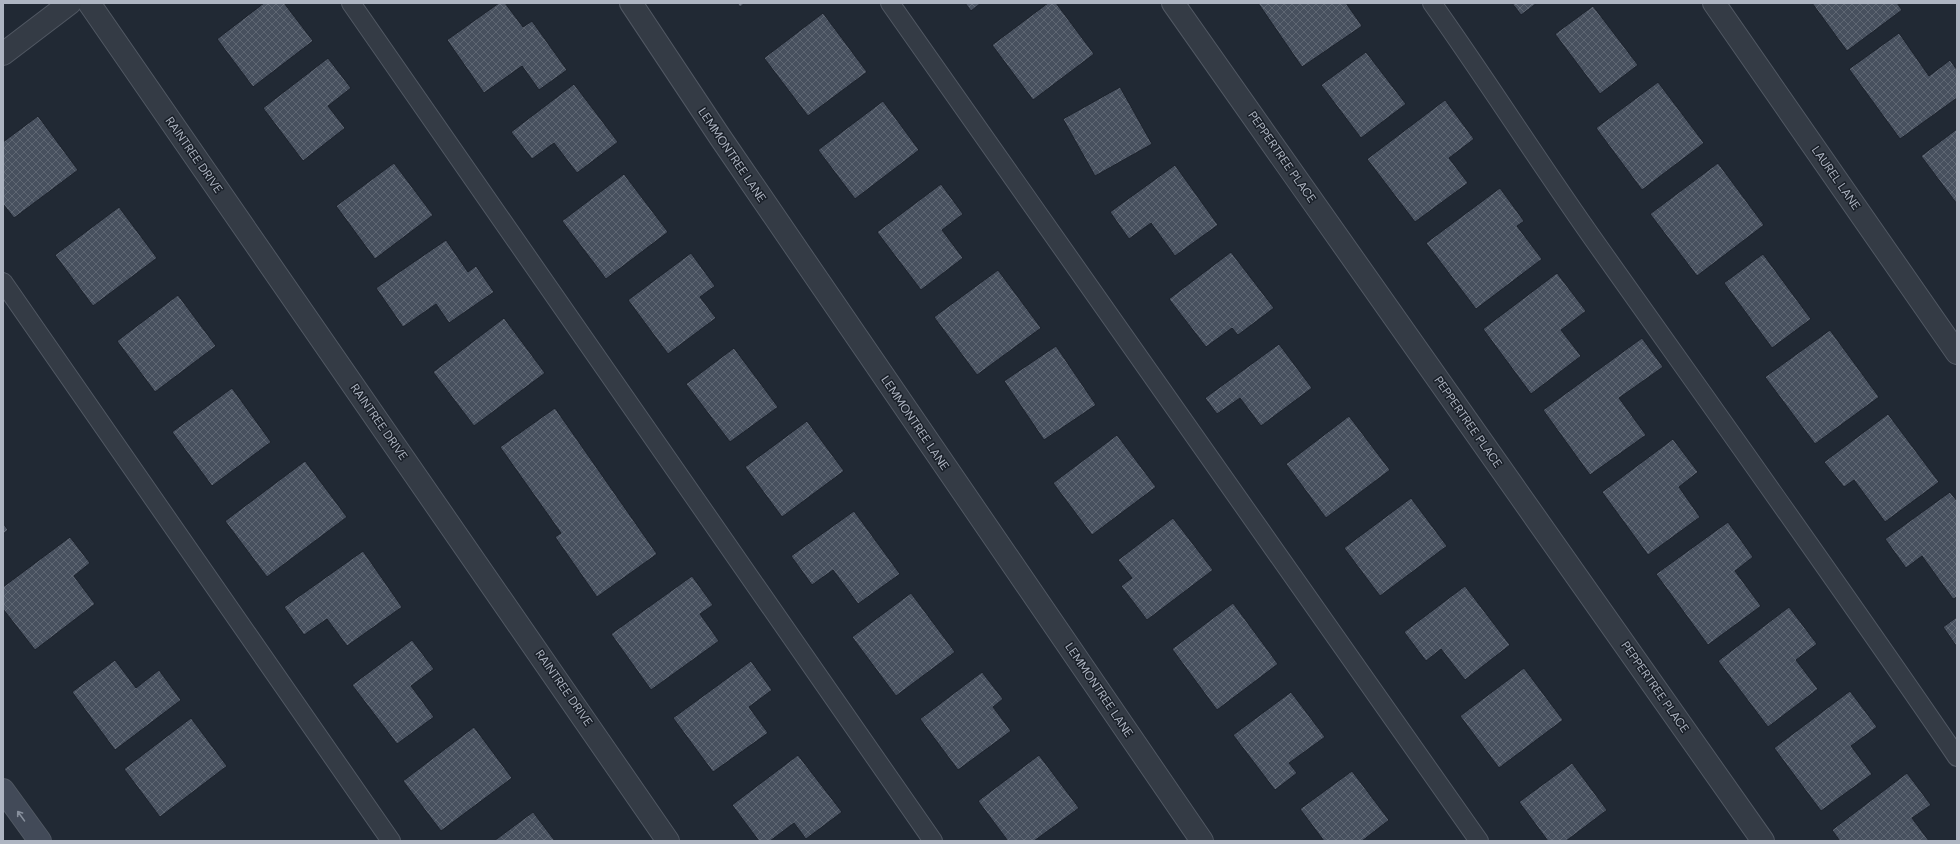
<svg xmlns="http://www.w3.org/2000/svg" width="1960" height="844" font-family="'DM Sans',sans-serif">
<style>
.building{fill:url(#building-cross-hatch);stroke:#1c222c}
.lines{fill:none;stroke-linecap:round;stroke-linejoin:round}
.service-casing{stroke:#515863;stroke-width:20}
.minor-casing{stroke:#515863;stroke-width:24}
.tertiary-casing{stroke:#515863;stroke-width:24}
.secondary-casing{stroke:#515863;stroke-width:24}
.service{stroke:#343b45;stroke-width:18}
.minor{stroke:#343b45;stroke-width:22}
.tertiary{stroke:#343b45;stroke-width:22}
.secondary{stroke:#424a58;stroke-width:22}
.oneway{stroke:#88909d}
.labels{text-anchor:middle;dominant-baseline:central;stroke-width:3;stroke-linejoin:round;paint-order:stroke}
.street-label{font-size:12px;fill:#aeb5c2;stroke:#1a2029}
</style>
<defs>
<pattern id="building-cross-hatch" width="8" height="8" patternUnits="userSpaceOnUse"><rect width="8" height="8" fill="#47505e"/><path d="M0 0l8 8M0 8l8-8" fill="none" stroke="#5f6773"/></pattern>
</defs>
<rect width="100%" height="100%" fill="#212934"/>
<!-- building -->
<g class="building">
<path d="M 264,3 L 284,3 L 313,41 L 253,87 L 217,39 Z"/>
<path d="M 499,3 L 505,3 L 523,27 L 532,21 L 567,70 L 539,90 L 522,66 L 484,93 L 447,40 Z"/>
<path d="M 737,3 L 745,3 L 740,7 Z"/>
<path d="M 965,3 L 981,3 L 971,11 Z"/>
<path d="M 1048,3 L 1056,3 L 1094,54 L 1033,100 L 992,45 Z"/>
<path d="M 1258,3 L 1346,3 L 1362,26 L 1302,67 Z"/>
<path d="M 1512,3 L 1537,3 L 1521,15 Z"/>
<path d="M 1812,3 L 1897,3 L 1902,10 L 1847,51 Z"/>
<path d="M 1593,6 L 1638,65 L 1600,94 L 1555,34 Z"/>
<path d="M 823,13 L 867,72 L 808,116 L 764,58 Z"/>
<path d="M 1899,33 L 1929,76 L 1950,60 L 1957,70 L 1957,98 L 1900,139 L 1849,69 Z"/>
<path d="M 1366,52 L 1406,104 L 1361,138 L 1321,85 Z"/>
<path d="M 328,58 L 351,88 L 328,106 L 345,128 L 303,161 L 263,108 Z"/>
<path d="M 1658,82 L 1704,143 L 1642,190 L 1596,128 Z"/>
<path d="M 574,84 L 618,142 L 577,173 L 554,143 L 532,159 L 511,132 Z"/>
<path d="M 1120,87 L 1152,144 L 1095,176 L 1063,119 Z"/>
<path d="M 1445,100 L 1474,139 L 1449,158 L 1468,183 L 1415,222 L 1367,159 Z"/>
<path d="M 883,101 L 919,150 L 855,199 L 818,150 Z"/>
<path d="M 38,116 L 78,170 L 14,218 L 3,204 L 3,142 Z"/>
<path d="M 1957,129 L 1957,204 L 1921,156 Z"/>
<path d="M 394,163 L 433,215 L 375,259 L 336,206 Z"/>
<path d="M 1718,163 L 1764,225 L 1697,276 L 1650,214 Z"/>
<path d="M 1175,165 L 1218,225 L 1175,256 L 1151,223 L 1129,239 L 1110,212 Z"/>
<path d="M 624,174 L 668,232 L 606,279 L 562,221 Z"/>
<path d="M 941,184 L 963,214 L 942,230 L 963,258 L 921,290 L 877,232 Z"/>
<path d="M 1500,188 L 1524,221 L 1517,226 L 1542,259 L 1476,309 L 1426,243 Z"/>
<path d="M 119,207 L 157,258 L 93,306 L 55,255 Z"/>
<path d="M 446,240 L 468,272 L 476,266 L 494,292 L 449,323 L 436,304 L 403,327 L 376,288 Z"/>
<path d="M 1231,252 L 1274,308 L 1238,335 L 1232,328 L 1206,347 L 1169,299 Z"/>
<path d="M 691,253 L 715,286 L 700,297 L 716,318 L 668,354 L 628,300 Z"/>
<path d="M 1763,254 L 1811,319 L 1772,348 L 1724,283 Z"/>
<path d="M 998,270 L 1041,328 L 977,375 L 934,317 Z"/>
<path d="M 1557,273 L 1586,311 L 1561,330 L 1581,356 L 1531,394 L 1483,329 Z"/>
<path d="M 178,295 L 216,346 L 155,392 L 117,341 Z"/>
<path d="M 504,318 L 545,373 L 474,426 L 433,372 Z"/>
<path d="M 1830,330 L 1879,397 L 1815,444 L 1765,377 Z"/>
<path d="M 1642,338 L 1663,367 L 1619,398 L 1646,435 L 1590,475 L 1543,410 Z"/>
<path d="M 1279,344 L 1312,388 L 1261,426 L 1240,398 L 1217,414 L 1205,398 Z"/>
<path d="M 1056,346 L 1096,405 L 1044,440 L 1004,381 Z"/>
<path d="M 734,348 L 778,407 L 730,442 L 686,384 Z"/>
<path d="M 232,388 L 271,442 L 212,486 L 172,432 Z"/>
<path d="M 555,408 L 657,554 L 597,597 L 555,537 L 561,533 L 500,447 Z"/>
<path d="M 1888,414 L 1939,482 L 1885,522 L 1854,480 L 1844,487 L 1824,462 Z"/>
<path d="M 1349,416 L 1390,470 L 1326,518 L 1286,464 Z"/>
<path d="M 807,421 L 844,471 L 782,517 L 745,467 Z"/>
<path d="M 1117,435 L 1156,487 L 1092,535 L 1053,483 Z"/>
<path d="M 1673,439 L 1698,472 L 1679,487 L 1700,517 L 1648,555 L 1602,492 Z"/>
<path d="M 305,461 L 347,517 L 267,577 L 225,521 Z"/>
<path d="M 1950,492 L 1957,501 L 1957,597 L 1953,599 L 1922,556 L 1906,568 L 1885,539 Z"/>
<path d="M 1411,498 L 1447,546 L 1380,596 L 1344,548 Z"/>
<path d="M 854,511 L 900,574 L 858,604 L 833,570 L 812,585 L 791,556 Z"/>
<path d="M 1173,518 L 1213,570 L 1147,620 L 1121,586 L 1132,578 L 1118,560 Z"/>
<path d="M 1728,522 L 1753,557 L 1735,571 L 1761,606 L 1708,645 L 1656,574 Z"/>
<path d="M 3,523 L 8,530 L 3,534 Z"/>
<path d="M 70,537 L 90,563 L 74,576 L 95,604 L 35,650 L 3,609 L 3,587 Z"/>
<path d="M 363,551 L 402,607 L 347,646 L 327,619 L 304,635 L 284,607 Z"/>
<path d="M 692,576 L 713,605 L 700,614 L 719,641 L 651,690 L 611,634 Z"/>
<path d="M 1465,586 L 1510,645 L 1465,680 L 1441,649 L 1426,661 L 1404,632 Z"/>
<path d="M 911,593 L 955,652 L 896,696 L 852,637 Z"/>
<path d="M 1233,603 L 1278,664 L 1217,710 L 1172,649 Z"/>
<path d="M 1789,607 L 1817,644 L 1796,660 L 1818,689 L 1768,727 L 1718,661 Z"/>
<path d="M 1957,617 L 1957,647 L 1943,627 Z"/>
<path d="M 412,640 L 434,669 L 411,686 L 434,717 L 397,744 L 352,685 Z"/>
<path d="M 115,660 L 136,688 L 159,670 L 181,700 L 115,750 L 72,692 Z"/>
<path d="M 751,661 L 772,690 L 749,707 L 768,733 L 713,772 L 673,718 Z"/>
<path d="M 1524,668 L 1563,720 L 1499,768 L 1460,716 Z"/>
<path d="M 982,672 L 1003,699 L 993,707 L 1011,731 L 958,770 L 920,719 Z"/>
<path d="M 1850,691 L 1877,727 L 1851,746 L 1872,774 L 1821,811 L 1774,748 Z"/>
<path d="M 1291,692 L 1325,737 L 1289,763 L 1297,773 L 1275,790 L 1233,735 Z"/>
<path d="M 191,718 L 227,766 L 160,817 L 124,769 Z"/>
<path d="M 474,727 L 512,778 L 441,831 L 403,781 Z"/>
<path d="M 798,755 L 842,812 L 806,839 L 794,823 L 770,841 L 759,841 L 732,805 Z"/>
<path d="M 1039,755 L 1079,808 L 1034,841 L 1008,841 L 978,801 Z"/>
<path d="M 1572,763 L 1607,810 L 1566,841 L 1548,841 L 1519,802 Z"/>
<path d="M 1352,771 L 1389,820 L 1362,841 L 1324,841 L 1300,809 Z"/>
<path d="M 1907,773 L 1931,805 L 1912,818 L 1929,841 L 1840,841 L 1832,830 Z"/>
<path d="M 533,812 L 555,841 L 494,841 Z"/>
</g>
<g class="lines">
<defs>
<g id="service">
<path d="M 351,3 L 933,841"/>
<path d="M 890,3 L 1479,841"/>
<path d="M 1432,3 C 1488,82 1540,164 1596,243 C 1717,414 1839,584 1957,757"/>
<path d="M 3,282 L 391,841"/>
</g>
<g id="minor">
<path d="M 89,3 L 668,841"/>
<path d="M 631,3 L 720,137 L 1202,841"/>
<path d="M 1173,3 L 1763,841"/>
<path d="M 1714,3 L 1957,353"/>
</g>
<path id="tertiary" d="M 3,54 L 70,3"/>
<path id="secondary" d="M 3,790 L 40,841"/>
</defs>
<!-- service casing -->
<use href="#service" class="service-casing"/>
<!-- minor casing -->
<use href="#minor" class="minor-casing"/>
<!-- tertiary casing -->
<use href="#tertiary" class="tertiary-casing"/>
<!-- secondary casing -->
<use href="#secondary" class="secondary-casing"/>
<!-- service -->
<use href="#service" class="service"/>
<!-- minor -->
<use href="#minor" class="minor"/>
<!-- tertiary -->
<use href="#tertiary" class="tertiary"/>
<!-- secondary -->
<use href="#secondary" class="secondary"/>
</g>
<!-- one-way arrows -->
<defs><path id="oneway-shaft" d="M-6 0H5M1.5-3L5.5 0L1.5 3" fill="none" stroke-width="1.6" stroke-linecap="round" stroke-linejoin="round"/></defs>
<use class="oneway" href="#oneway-shaft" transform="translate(21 816) rotate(-126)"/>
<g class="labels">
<!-- street labels -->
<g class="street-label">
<text transform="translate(194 155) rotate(55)">RAINTREE DRIVE</text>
<text transform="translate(732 155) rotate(56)">LEMMONTREE LANE</text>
<text transform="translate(1282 157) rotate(55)">PEPPERTREE PLACE</text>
<text transform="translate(1836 178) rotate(55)">LAUREL LANE</text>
<text transform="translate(379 422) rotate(55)">RAINTREE DRIVE</text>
<text transform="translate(1468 422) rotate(55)">PEPPERTREE PLACE</text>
<text transform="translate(915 423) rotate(56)">LEMMONTREE LANE</text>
<text transform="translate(1655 687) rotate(55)">PEPPERTREE PLACE</text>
<text transform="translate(564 688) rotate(55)">RAINTREE DRIVE</text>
<text transform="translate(1099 690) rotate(56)">LEMMONTREE LANE</text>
</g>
</g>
<!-- border -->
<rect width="1960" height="844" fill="none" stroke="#aeb5c2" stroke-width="8"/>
</svg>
